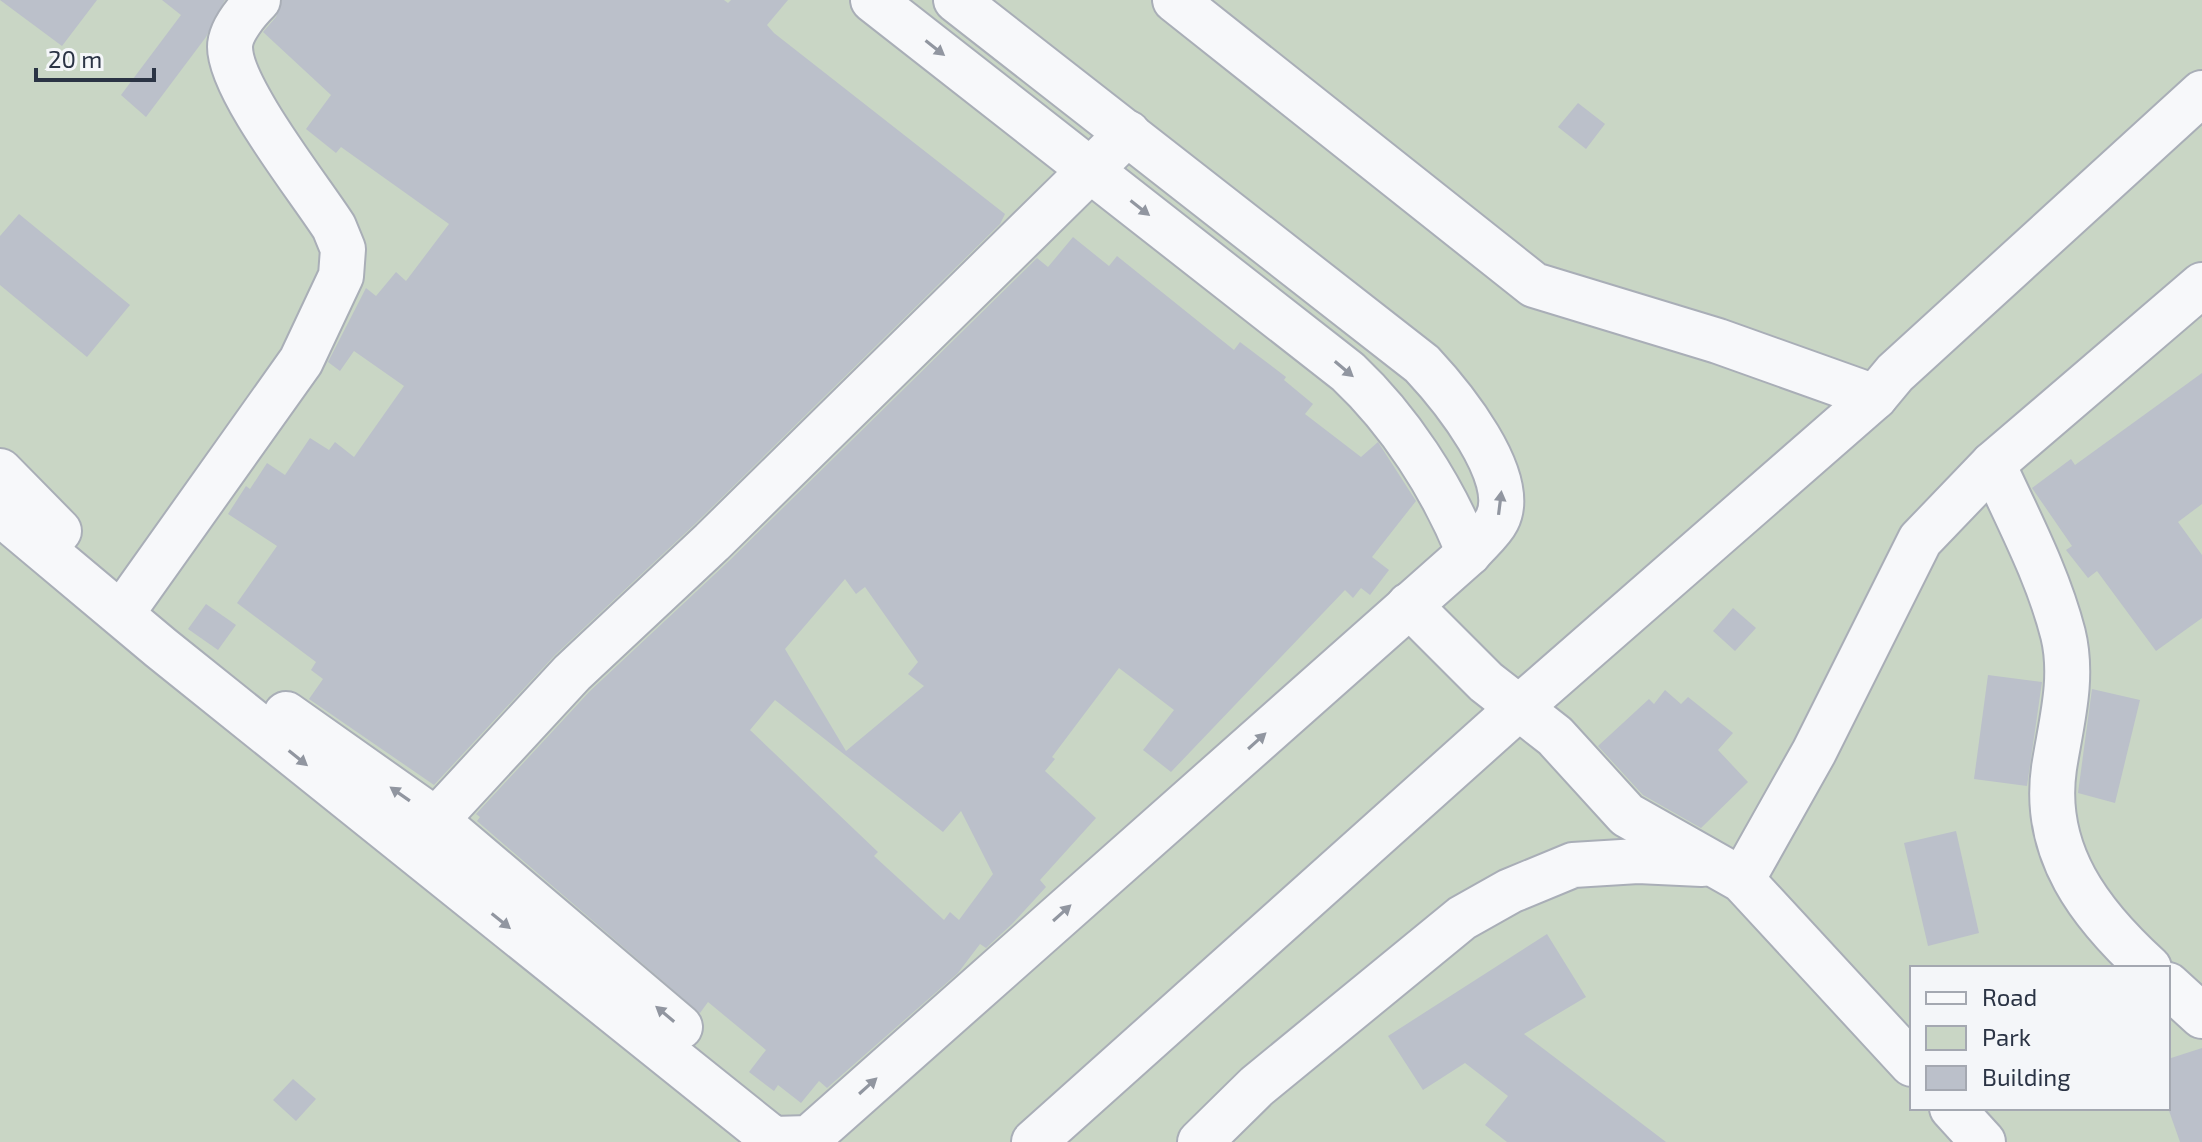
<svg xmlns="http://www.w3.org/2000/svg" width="2202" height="1142" font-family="'Exo 2',sans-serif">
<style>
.green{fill:#c9d6c5;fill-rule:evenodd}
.building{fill:#bbc0ca;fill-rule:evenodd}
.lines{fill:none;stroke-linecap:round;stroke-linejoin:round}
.street-casing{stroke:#a9aeb7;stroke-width:48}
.street{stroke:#f7f8fa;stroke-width:44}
.oneway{fill:#9196a0}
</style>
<rect width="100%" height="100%" fill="#e4e7ec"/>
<!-- green -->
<path class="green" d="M 0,0 L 2202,0 L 2202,1142 L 0,1142 ZM 1912,968 L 2168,968 L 2168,1108 L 1912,1108 Z"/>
<!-- building -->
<g class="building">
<path d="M 0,0 L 97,0 L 62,46 Z"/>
<path d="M 162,0 L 225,0 L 206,37 L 146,117 L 121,95 L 181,15 Z"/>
<path d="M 282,0 L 724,0 L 728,3 L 731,0 L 788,0 L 767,25 L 774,33 L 1005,214 L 1000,224 L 695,524 L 555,655 L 434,785 L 309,699 L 323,679 L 311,670 L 316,662 L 237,603 L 277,546 L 228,514 L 246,486 L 250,489 L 267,463 L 285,475 L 310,438 L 329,450 L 335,442 L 354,457 L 404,386 L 354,351 L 340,371 L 328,362 L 366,288 L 376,296 L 396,272 L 406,281 L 449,224 L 341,147 L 336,153 L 306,129 L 331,95 L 263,32 L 276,17 Z"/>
<path d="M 1578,103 L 1605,124 L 1586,149 L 1558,127 Z"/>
<path d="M 19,214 L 130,305 L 87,357 L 0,285 L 0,236 Z"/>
<path d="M 1073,237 L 1109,266 L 1117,256 L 1234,350 L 1240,342 L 1286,377 L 1284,380 L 1313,404 L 1305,414 L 1361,457 L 1378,442 L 1416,501 L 1372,557 L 1389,570 L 1370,595 L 1361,588 L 1353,598 L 1345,590 L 1171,772 L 1143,750 L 1174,710 L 1119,668 L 1052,757 L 1055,759 L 1045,771 L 1096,818 L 1040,880 L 1046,887 L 1012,924 L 986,948 L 980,944 L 958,973 L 827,1088 L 819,1081 L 801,1103 L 778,1085 L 774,1091 L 749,1072 L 766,1050 L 708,1002 L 700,1013 L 477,821 L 480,817 L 476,814 L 590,691 L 730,560 L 1037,258 L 1048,267 ZM 845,579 L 856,594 L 865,587 L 918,662 L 908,674 L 924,686 L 846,751 L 785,649 ZM 775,700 L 943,832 L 961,811 L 993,874 L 959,920 L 950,912 L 944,920 L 874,856 L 878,852 L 750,730 Z"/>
<path d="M 2202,373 L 2202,504 L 2178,522 L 2202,555 L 2202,618 L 2156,651 L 2097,571 L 2088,578 L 2066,550 L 2072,546 L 2032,488 L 2071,459 L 2075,465 Z"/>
<path d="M 206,604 L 236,625 L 218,650 L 188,629 Z"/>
<path d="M 1733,608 L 1756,628 L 1735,651 L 1713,631 Z"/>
<path d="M 1988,675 L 2042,682 L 2027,786 L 1974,779 Z"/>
<path d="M 2092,689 L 2140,700 L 2115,803 L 2078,793 Z"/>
<path d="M 1665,690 L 1681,704 L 1688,697 L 1733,733 L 1718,750 L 1748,782 L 1701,828 L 1643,795 L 1598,746 L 1649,699 L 1654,704 Z"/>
<path d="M 1956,831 L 1979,933 L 1928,946 L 1904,843 Z"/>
<path d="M 1547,934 L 1586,997 L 1524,1034 L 1666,1142 L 1507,1142 L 1485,1125 L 1508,1096 L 1465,1063 L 1423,1090 L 1388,1036 Z"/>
<path d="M 2202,1048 L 2202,1142 L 2180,1142 L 2168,1108 L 2168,1059 Z"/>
<path d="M 293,1079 L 316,1099 L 296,1121 L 273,1100 Z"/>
</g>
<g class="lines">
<defs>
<g id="street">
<path d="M 873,0 L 1348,372 C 1400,421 1442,486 1469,553"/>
<path d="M 1175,0 L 1534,285 L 1718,341 L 1875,397"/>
<path d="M 1993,464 C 2018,519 2048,575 2063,634 C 2074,679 2061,723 2054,768 C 2042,852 2090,914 2149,968"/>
<path d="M 0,471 L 59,531"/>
<path d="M 0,513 L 161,648 L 773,1139 L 809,1138 L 1469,553 C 1477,543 1491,532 1497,520 C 1519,477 1450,394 1422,364 L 956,0"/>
<path d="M 129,603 L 301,361 L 341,276 L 343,249 L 334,227 C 309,188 230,89 230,47 C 230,31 247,11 258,0"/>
<path d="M 1409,605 L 1486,682 L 1555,736 L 1627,815 L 1742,880 L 1912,1064"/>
<path d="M 286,714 L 436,820 L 680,1027"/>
<path d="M 436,820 L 572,673 L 712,542 L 1128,133"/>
<path d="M 1742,880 L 1814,752 L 1920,540 L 1993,464 L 2202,285"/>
<path d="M 2168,985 L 2202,1016"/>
<path d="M 1952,1108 L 1983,1142"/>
<path d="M 1034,1142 L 1521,706 L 1875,397 L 1895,373 L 2202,93"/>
<path d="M 1200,1142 L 1257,1086 L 1462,918 L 1510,891 L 1573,865 L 1638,861 L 1702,864"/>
</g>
</defs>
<!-- street casing -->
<use href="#street" class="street-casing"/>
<!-- street -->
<use href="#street" class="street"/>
</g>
<!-- one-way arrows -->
<defs><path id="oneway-solid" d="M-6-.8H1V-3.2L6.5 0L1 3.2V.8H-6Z" transform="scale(2)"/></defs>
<g class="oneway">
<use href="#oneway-solid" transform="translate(935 48) rotate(38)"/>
<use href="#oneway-solid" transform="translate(1140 208) rotate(38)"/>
<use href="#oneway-solid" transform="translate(1344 369) rotate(40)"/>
<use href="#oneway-solid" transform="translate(1500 503) rotate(-83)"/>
<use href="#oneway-solid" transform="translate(1257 741) rotate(-42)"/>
<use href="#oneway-solid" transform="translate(298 758) rotate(39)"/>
<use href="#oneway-solid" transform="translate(400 794) rotate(-145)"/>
<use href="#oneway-solid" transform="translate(1062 913) rotate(-42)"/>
<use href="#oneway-solid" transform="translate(501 921) rotate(39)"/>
<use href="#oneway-solid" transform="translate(665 1014) rotate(-140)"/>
<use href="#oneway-solid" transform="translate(868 1086) rotate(-42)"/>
</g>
<!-- legend -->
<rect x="1910" y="966" width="260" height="144" fill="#f4f6f9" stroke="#a4a8b1" stroke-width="2"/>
<rect x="1926" y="992" width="40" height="12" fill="#f7f8fa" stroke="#a4a8b1" stroke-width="2"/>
<text x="1982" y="1006" font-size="24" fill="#2b3445">Road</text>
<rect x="1926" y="1026" width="40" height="24" fill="#c9d6c5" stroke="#a4a8b1" stroke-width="2"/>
<text x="1982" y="1046" font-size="24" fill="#2b3445">Park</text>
<rect x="1926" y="1066" width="40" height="24" fill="#bbc0ca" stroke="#a4a8b1" stroke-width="2"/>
<text x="1982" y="1086" font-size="24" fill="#2b3445">Building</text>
<!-- scale -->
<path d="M36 68v12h118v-12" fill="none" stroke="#2b3445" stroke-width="4"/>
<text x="48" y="68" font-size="24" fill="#2b3445" stroke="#f4f6f9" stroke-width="6" paint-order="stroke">20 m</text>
</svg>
